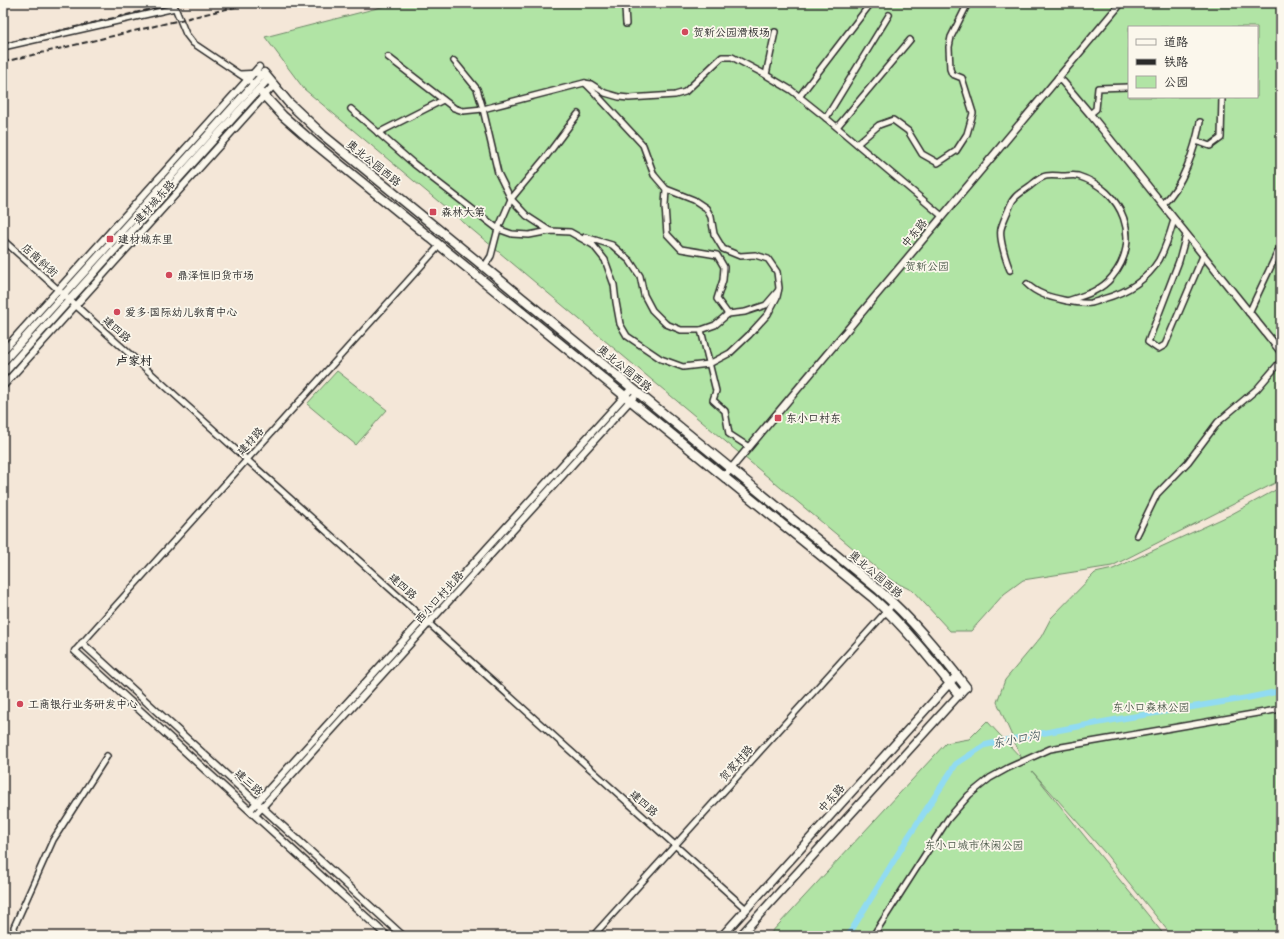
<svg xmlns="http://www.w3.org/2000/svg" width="1284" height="939" font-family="Delius,'LXGW WenKai TC',sans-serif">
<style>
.green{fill:#b1e4a5;stroke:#6e8868;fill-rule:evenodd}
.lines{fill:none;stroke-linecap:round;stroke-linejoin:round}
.canal{stroke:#91dbf2;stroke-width:6}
.minor-casing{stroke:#2b2b2b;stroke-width:8}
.tertiary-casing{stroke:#2b2b2b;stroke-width:9}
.secondary-casing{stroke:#2b2b2b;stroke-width:10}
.primary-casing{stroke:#2b2b2b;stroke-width:11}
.minor{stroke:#fbf7ec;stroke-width:5}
.tertiary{stroke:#fbf7ec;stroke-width:6}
.secondary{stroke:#fbf7ec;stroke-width:7}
.primary{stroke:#fbf7ec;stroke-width:8}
.rail{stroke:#2b2b2b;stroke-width:2;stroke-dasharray:6 3;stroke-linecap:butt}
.poi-dot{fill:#d1495b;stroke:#fbf7ec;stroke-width:1.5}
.labels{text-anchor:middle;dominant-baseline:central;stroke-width:3.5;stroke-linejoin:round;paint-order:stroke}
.poi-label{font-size:11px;fill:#2b2b2b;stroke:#fbf7ec;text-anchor:start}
.street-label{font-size:11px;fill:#2b2b2b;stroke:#fbf7ec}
.park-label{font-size:11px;fill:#4c594a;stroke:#fbf7ec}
.neighbourhood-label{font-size:12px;font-weight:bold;fill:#2b2b2b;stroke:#fbf7ec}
.water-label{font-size:12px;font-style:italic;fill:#44575d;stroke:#fbf7ec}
</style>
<rect width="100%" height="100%" fill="#f4e7d8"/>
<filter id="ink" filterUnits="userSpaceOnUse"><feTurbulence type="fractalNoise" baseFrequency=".025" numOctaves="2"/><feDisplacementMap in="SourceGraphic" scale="8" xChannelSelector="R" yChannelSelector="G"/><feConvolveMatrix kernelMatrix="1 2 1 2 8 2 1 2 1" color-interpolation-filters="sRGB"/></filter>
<g filter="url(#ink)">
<!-- green -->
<g class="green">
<path d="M 397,3 L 1129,3 L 1133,8 L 1137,3 L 1281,3 L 1281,480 L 1112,566 L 1023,580 L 1004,594 L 971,631 L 950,631 L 913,591 L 891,580 L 304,89 L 265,37 ZM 1129,27 L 1257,27 L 1257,97 L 1129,97 Z"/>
<path d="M 337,371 L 387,410 L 356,445 L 307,404 Z"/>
<path d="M 1281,487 L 1281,936 L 1172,936 L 1105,853 L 1032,771 L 1165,936 L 768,936 L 946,743 L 969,739 L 987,721 L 1022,759 L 997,702 L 1005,680 L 1041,637 L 1051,618 L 1095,573 L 1113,569 L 1230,515 Z"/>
</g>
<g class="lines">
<!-- canal -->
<path class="canal" d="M 848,936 L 907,839 L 956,764 L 985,745 L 1032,735 L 1125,718 L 1247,698 L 1281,691"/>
<defs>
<g id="minor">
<path d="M 173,3 L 186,34 L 193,43 L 254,84"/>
<path d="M 626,24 L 625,8 L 626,3"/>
<path d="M 3,47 L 175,8"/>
<path d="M 388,57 L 454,108 L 463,111 L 483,109 L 584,83 L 591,84 L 605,93 L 619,97 L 629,98 L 675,95 L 685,92 L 722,57 L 732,57 L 766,75 L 791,90 L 826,118 L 942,216"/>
<path d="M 454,61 L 477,89 L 483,109 L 498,173 L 511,199 L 527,216 L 550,231"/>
<path d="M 240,74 L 264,73"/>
<path d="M 766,75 L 775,32"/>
<path d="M 585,83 L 594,92 L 643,145 L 654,175 L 666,189 L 665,206 L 667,234 L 681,249 L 717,255 L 724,267 L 723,280 L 717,299 L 728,314 L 745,312 L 766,305 L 778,291"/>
<path d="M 799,97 L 871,3"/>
<path d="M 351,109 L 414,164 L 498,229 L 512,234 L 529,235 L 550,231 L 570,232 L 593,245 L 605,260 L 614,285 L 616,302 L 620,324 L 627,336 L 661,359 L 683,367 L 709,364 L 730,353 L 749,335 L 768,314 L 777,297 L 779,288 L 777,272 L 768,259 L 755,255 L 740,256 L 723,249 L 714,234 L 711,217 L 706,208 L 694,200 L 666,189"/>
<path d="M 1090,114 L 1096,109 L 1098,88 L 1129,87"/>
<path d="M 826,118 L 889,15"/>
<path d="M 837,127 L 910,40"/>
<path d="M 378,133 L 443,100"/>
<path d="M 1196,141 L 1210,146 L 1221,138 L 1222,97"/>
<path d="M 857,144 L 879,125 L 893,120 L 908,131 L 922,154 L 938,163 L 956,151 L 967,134 L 973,113 L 962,78 L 952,74 L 950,69 L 949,47 L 951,37 L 968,3"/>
<path d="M 1163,204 C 1183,186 1195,149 1200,122"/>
<path d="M 1186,235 L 1179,261 L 1148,342 L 1158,349 L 1165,345 L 1203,256"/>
<path d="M 585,237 L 612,245 L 630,261 L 640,276 L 644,295 L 652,310 L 666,324 L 681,330 L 701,330 L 715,325 L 728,314"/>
<path d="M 3,240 L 746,909"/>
<path d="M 484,267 L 491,256 L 498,229 L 511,199 L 545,158 L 578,114"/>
<path d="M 1010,270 C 1006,261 999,238 1001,229 C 1003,221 1007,214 1010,206 C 1013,196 1022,192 1030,186 C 1034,183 1038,179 1043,177 C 1048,174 1058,176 1063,176 C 1068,176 1074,175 1078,176 C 1123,190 1143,240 1112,277 C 1101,291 1083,296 1067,301"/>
<path d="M 1027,284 C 1037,294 1050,297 1063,300 C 1072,302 1082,304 1091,303 C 1095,302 1099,301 1103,299 C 1125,293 1146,281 1159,260 C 1166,247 1170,234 1174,220"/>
<path d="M 1249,313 L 1281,245"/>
<path d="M 701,330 L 716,391 L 713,400 L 725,411 L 729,434 L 749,447"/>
<path d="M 1137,535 L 1157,494 L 1188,462 L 1218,422 L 1257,389 L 1281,361"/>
<path d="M 75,651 L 440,245"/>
<path d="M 15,936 L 14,927 L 53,840 L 107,756"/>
<path d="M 593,936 L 894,603"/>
<path d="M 873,936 L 948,819 L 969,795 L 990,778 L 1008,768 L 1050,749 L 1281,709"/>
</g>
<g id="tertiary">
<path d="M 1058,78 L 1063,82 L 1090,114 L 1281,352"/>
<path d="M 3,351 L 259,67"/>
<path d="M 3,386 L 273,86"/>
<path d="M 724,477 L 1121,3"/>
<path d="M 82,643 L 403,936"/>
<path d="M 75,651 L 387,936"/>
<path d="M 250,810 L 632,388"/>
<path d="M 255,815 L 638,392"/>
</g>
<g id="secondary">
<path d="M 3,362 L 264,73"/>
<path d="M 3,374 L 268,79"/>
<path d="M 722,936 L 957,675"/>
<path d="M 740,936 L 966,687"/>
</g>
<g id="primary">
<path d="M 264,73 L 288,102 L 323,135 L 879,590 C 912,619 939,652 966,687"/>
<path d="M 259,90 L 283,116 L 315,144 L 873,598 C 905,627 932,661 959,695"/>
</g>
</defs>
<!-- minor casing -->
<use href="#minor" class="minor-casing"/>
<!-- tertiary casing -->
<use href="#tertiary" class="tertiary-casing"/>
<!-- secondary casing -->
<use href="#secondary" class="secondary-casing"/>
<!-- primary casing -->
<use href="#primary" class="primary-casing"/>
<!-- minor -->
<use href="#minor" class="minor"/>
<!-- tertiary -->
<use href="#tertiary" class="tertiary"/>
<!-- secondary -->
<use href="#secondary" class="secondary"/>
<!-- primary -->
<use href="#primary" class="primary"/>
<!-- rail -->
<g class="rail">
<path d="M 3,44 L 177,3"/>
<path d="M 3,62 L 252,3"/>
</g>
</g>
</g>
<!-- markers -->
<g class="poi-dot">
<circle cx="685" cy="32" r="4"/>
<rect x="429" y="208" width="8" height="8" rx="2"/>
<rect x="106" y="235" width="8" height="8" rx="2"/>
<circle cx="169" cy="275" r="4"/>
<circle cx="117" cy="312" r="4"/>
<rect x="774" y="414" width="8" height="8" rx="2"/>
<circle cx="20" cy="704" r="4"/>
</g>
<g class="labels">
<!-- poi labels -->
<g class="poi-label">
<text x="693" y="32">贺新公园滑板场</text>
<text x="441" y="212">森林大第</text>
<text x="118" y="239">建材城东里</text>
<text x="177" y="275">鼎泽恒旧货市场</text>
<text x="125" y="312">爱多·国际幼儿教育中心</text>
<text x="786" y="418">东小口村东</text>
<text x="28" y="704">工商银行业务研发中心</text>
</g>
<!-- street labels -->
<g class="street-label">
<text transform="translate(374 163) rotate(39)">奥北公园西路</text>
<text transform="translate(154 202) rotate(-48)">建材城东路</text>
<text transform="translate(914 233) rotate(-50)">中东路</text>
<text transform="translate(40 260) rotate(42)">店南斜街</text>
<text transform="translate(117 329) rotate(42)">建四路</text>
<text transform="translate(625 368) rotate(39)">奥北公园西路</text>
<text transform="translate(250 441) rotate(-48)">建材路</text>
<text transform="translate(876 574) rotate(40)">奥北公园西路</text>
<text transform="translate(403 586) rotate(42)">建四路</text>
<text transform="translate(439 597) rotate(-48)">西小口村北路</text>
<text transform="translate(736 763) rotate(-48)">贺家村路</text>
<text transform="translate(249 782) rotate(42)">建三路</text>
<text transform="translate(831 798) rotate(-48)">中东路</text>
<text transform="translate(644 803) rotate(42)">建四路</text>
</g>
<!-- park labels -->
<g class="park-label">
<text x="927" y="266">贺新公园</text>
<text x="1151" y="707">东小口森林公园</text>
<text x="974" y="845">东小口城市休闲公园</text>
</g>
<!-- neighbourhood labels -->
<g class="neighbourhood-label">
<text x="134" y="360">卢家村</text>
</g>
<!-- water labels -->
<g class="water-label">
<text transform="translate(1016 739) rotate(-10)">东小口沟</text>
</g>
</g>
<!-- margin -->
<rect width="1284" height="939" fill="none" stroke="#fbf7ec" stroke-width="16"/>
<rect x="8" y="8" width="1268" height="923" fill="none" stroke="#2b2b2b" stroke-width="1.5" filter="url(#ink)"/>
<!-- legend -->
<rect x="1128" y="26" width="130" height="72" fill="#fbf7ec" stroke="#a8a59f"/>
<rect x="1136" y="39" width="20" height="6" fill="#fbf7ec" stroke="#a8a59f"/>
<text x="1164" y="46" font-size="12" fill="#2b2b2b">道路</text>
<rect x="1136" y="59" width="20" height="6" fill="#2b2b2b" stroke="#a8a59f"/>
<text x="1164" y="66" font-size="12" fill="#2b2b2b">铁路</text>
<rect x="1136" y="76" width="20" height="12" fill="#b1e4a5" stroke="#a8a59f"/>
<text x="1164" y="86" font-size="12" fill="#2b2b2b">公园</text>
</svg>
